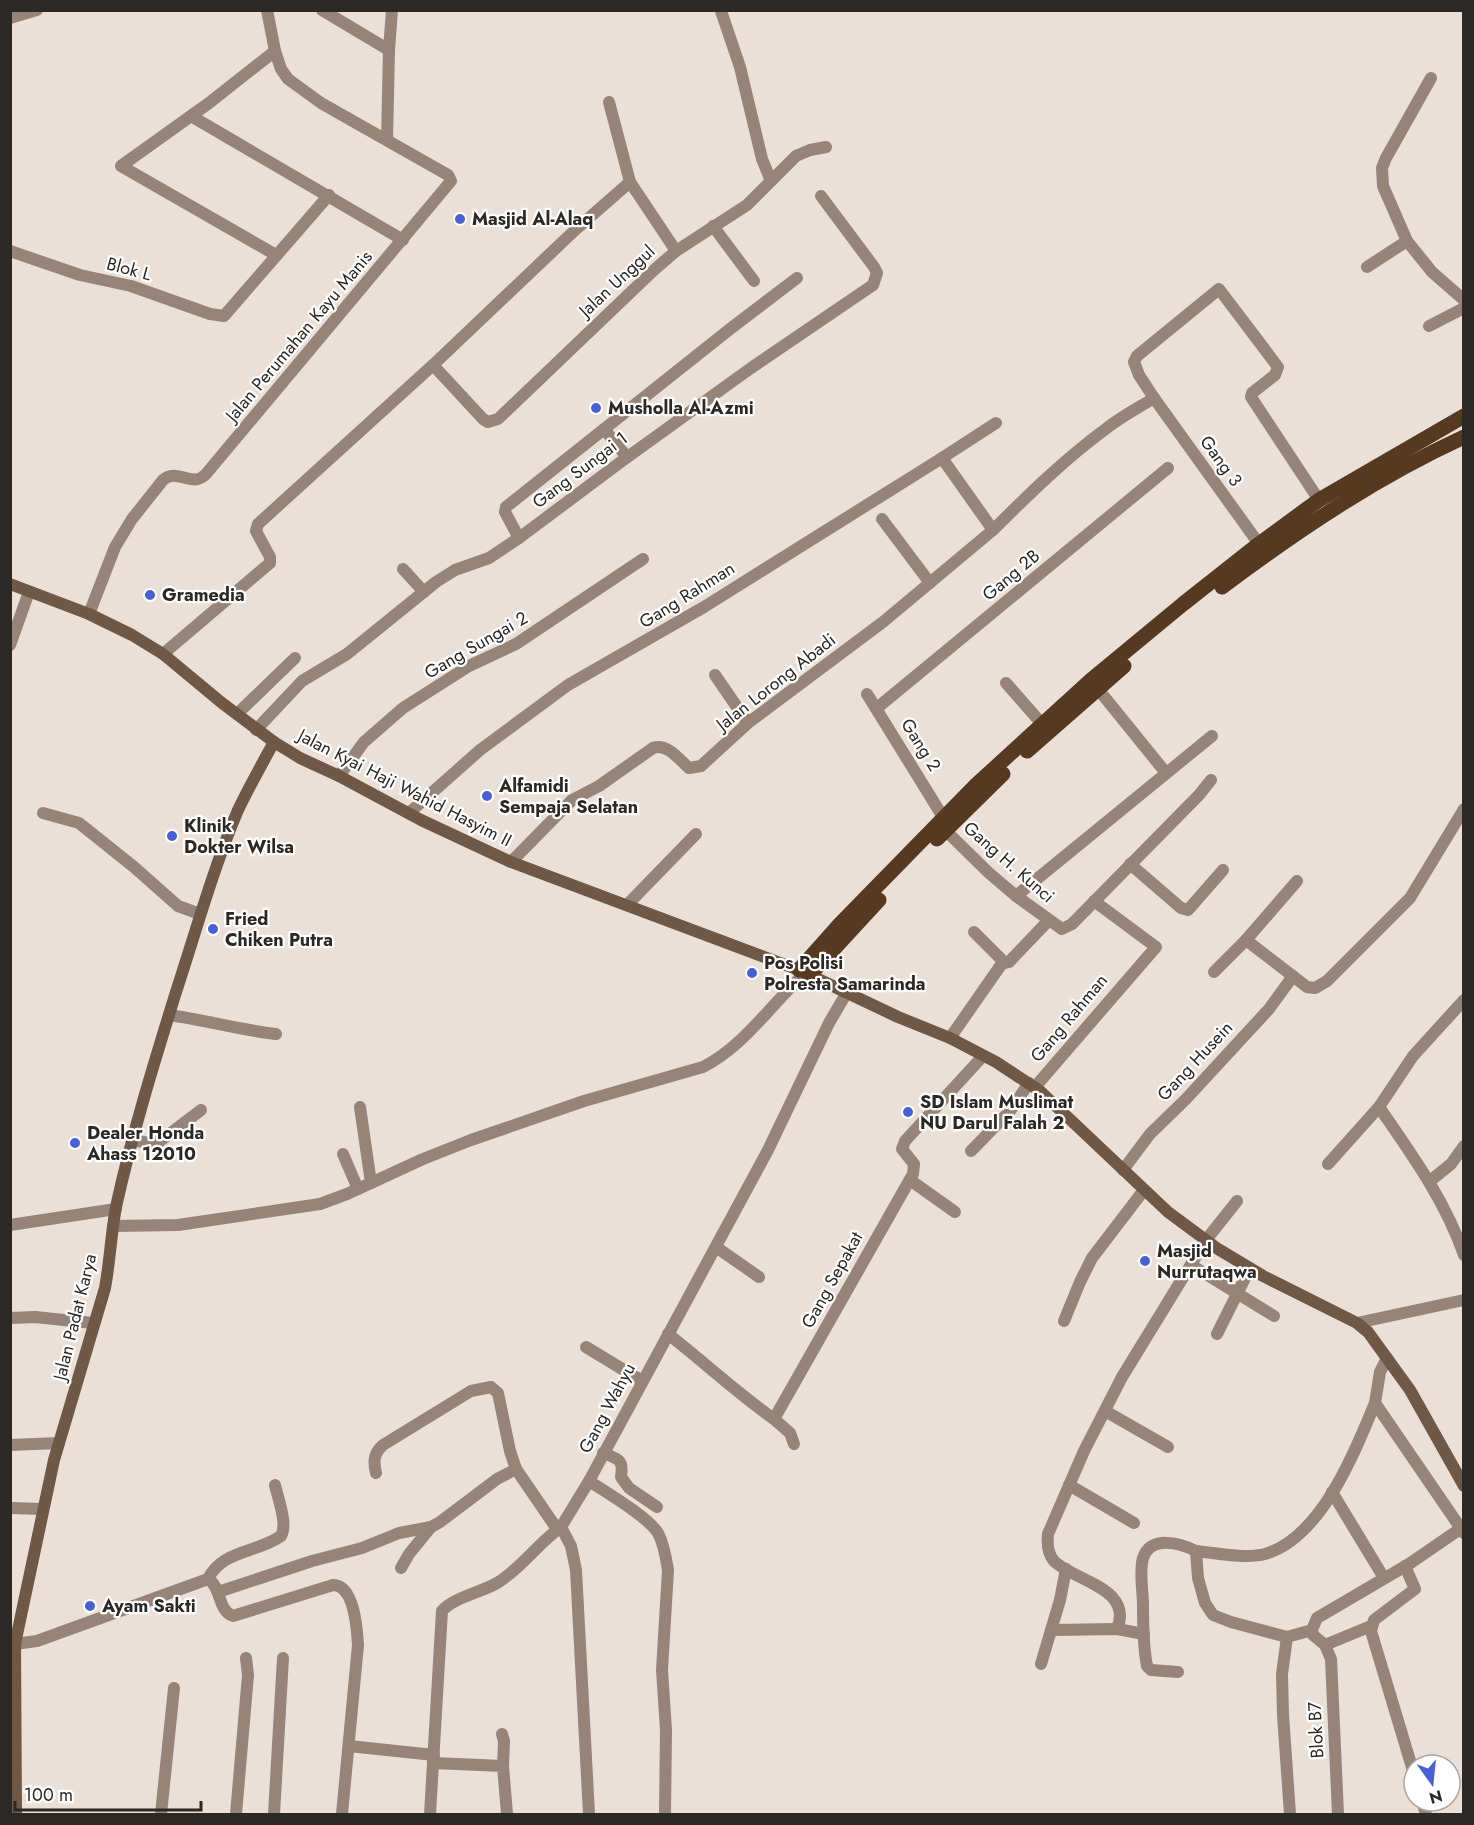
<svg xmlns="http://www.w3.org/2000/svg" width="1474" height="1825" font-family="Jost,sans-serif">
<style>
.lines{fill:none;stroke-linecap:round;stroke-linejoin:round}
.street{stroke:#958477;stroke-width:12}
.secondary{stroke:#6f5845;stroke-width:12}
.primary{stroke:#553921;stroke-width:15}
.poi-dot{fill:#495fd4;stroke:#fff;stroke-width:2}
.labels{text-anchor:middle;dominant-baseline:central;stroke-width:4.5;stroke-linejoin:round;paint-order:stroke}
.poi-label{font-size:18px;font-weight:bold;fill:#2c2825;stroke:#fff;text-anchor:start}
.street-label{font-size:18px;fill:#2c2825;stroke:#fff}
</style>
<rect width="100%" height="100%" fill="#eae0d7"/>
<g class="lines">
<!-- street -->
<g class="street">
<path d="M 267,10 L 275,51"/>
<path d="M 322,10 L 389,50 L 387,140"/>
<path d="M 721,11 L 740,67 L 762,159 L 771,181"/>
<path d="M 10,18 L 37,10"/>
<path d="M 389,50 L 392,10"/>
<path d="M 1431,78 L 1386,158 L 1382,168 L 1383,186 L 1407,241 L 1432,272 L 1464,300"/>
<path d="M 609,102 L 630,182"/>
<path d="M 191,116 L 403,240"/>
<path d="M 713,226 L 754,281"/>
<path d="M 10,251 L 80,275 L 131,286 L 210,314 L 224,316 L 329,195"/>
<path d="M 676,251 L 747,205 L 796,156 L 810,150 L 826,147"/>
<path d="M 1367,267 L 1407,241"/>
<path d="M 1429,326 L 1464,308"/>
<path d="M 604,429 L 627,457"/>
<path d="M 882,519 L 930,583"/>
<path d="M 993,530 C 1029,494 1066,458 1107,428 C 1121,417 1138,408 1154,398"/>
<path d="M 519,538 L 505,512 L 506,507 L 730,329 L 797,278"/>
<path d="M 1259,544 L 1154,398 L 1139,375 L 1134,362 L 1137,356 L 1219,289 L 1278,367 L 1275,375 L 1252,393 L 1251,397 L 1319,500"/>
<path d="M 403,569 L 424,592"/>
<path d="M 89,614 L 115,547 L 132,519 L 163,480 C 177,467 192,489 206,474 L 451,181 L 448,175 L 321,103 L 288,79 L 281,69 L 275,51 L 209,103 L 121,166 L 276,255"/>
<path d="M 10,645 L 29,592"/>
<path d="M 163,654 L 270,563 L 270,557 L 256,531 L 258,524 L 433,365 L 483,419 L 488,422 L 498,419 L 654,270 L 676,251 L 630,182 L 574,231 L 433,365"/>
<path d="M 715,675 L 748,723"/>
<path d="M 1006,683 L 1042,724"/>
<path d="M 1098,689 L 1166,773"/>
<path d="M 867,694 L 943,817"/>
<path d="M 877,708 L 1168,468"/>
<path d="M 237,714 L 295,658"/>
<path d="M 256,730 L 302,681 L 347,654 L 436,582 L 455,570 L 489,558 L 519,538 L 622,461 L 751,368 L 873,285 L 877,273 L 874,267 L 821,196"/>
<path d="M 339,776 L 364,742 L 403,708 L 469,666 L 516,644 L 643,559"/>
<path d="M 43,813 L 79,823 L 134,867 L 178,906 L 200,914"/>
<path d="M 409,813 L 480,750 L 568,685 L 704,607 L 942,458 L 996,423"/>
<path d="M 941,826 L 989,873 L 1016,896 L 1062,929 L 1072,924 L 1199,795 L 1211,780"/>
<path d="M 511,862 L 572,800 L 599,786 L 653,748 C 667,743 679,759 689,768 L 701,766 L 748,723 L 883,622 L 993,530 L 942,458"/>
<path d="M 1130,864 L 1181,908 L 1188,910 L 1223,870"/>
<path d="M 1297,881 L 1246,940 L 1307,987 L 1315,988 L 1327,981 L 1410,898 L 1464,809"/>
<path d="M 1016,896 L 1212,736"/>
<path d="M 627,905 L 696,834"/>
<path d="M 974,932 L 1005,963 L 1009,962 L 1049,920"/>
<path d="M 1214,972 L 1246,940"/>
<path d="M 169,1015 C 205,1020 240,1030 276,1034"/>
<path d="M 950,1038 L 1003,962"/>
<path d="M 1035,1087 L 1156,947 L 1094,901"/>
<path d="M 360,1107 L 371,1183"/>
<path d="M 1379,1107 C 1412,1155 1445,1200 1464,1255"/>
<path d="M 132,1140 L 149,1143 L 159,1142 L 201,1110"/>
<path d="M 971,1151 L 1010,1111 L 1029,1083"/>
<path d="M 343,1154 L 358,1189"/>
<path d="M 1328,1164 L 1379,1107 L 1413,1056 L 1464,1000"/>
<path d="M 1123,1170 L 1150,1134 L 1186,1099 L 1269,1009 L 1293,976"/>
<path d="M 910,1180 L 955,1212"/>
<path d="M 1430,1181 L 1451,1164 L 1464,1146"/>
<path d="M 10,1225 L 116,1209"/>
<path d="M 113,1226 L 178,1225 L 320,1204 L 347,1194 L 423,1159 L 471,1140 L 584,1101 L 703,1067 C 742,1047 767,1010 798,980 L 809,976"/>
<path d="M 716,1247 L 759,1277"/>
<path d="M 1191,1265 L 1274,1316"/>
<path d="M 10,1318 L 35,1317 L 93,1323"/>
<path d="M 1064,1321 L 1080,1282 L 1092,1258 L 1144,1190"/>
<path d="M 1357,1323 L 1464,1300"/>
<path d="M 668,1334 C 704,1362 737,1393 774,1419 L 913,1174 L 914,1164 L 902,1149 L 905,1141 L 983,1056"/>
<path d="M 1217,1334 L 1250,1268"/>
<path d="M 586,1347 L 642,1381"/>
<path d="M 1387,1358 L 1380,1372 L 1375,1403 L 1464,1533"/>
<path d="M 1105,1411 L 1168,1447"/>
<path d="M 774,1419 L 790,1433 L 794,1444"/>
<path d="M 10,1445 L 59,1443"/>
<path d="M 603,1453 C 618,1459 624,1459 621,1477 L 629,1488 L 657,1507"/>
<path d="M 376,1473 C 373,1461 374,1453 383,1445 L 471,1391 L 491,1387 L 498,1393 L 510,1451 L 516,1469"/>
<path d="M 589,1481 C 607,1493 647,1516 658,1533 C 664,1544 666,1558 668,1570 L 662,1670 L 666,1730 L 665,1814"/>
<path d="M 1069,1485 L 1134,1523"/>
<path d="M 1332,1492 L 1384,1578"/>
<path d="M 10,1508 L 42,1509"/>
<path d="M 561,1527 L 571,1546 L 576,1570 L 589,1814"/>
<path d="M 1405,1566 L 1415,1589 L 1374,1620 L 1371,1631 L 1414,1774"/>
<path d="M 401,1568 L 409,1554 L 431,1527"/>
<path d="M 208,1579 C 222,1550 257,1553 281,1536 C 288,1524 278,1499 275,1485"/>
<path d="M 218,1592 L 312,1561 L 362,1548 L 399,1533 L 431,1527 L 440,1522 L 497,1479 L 516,1469 L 557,1529"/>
<path d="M 1117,1629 C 1134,1588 1074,1581 1054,1561 C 1047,1553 1047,1543 1048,1534 L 1084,1451 L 1122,1377 L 1206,1240 L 1237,1201"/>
<path d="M 1051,1630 L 1117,1629 L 1144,1634"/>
<path d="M 1312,1630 L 1287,1637 L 1231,1622 L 1213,1615 L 1205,1603 L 1198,1578 L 1196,1551 C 1216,1553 1246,1559 1265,1554 C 1321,1538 1355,1452 1375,1403"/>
<path d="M 1287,1637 L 1282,1674 L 1283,1715 L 1290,1814"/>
<path d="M 15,1644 L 37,1641 L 208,1579 C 222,1587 217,1610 233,1616 L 333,1585 C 354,1585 357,1628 358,1645 L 342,1814"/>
<path d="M 1325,1645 L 1371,1626"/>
<path d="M 1041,1664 L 1060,1600 L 1066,1569"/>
<path d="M 1178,1672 L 1151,1670 L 1147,1666 C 1143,1646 1143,1625 1143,1605 C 1143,1591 1139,1572 1143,1558 C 1151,1535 1180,1543 1196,1551"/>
<path d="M 502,1734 L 504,1741 L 503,1766"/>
<path d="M 349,1746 L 434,1755"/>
<path d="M 433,1763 L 503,1766 L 507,1814"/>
<path d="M 1422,1801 L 1426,1814"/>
<path d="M 161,1814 L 174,1688"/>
<path d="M 236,1814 L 248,1675 L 246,1658"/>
<path d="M 274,1814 L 283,1658"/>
<path d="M 430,1814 L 442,1611 C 452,1598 482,1592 497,1583 C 522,1568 538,1543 561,1527 L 589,1481 L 768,1150 L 829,1023 L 846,994"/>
<path d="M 1338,1814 L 1331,1659 L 1325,1645 L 1313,1635 L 1312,1630 L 1317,1618 L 1409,1564 L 1460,1529"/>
</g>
<!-- secondary -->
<g class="secondary">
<path d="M 10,584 L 89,614 L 132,635 L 163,654 L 222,703 L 274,742 L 300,758 L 339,776 L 421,820 L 511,862 L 799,970 L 898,1017 L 950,1038 L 996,1062 L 1040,1091 L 1168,1212 L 1218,1249 L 1263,1276 L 1357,1323 L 1368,1332 L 1410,1390 L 1464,1486"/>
<path d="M 16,1814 L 15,1644 L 54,1460 L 105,1288 C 110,1261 111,1234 116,1207 C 132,1134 154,1063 176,992 C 196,931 213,869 238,810 C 249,787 262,764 274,742"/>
</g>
<!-- primary -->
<g class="primary">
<path d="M 1222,587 C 1298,530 1377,477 1464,437"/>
<path d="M 1027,751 L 1124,666"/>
<path d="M 937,839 L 1003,774"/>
<path d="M 799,970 L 840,924 L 976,785 L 1091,680 L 1183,604 L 1259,544 L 1319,500 L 1464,416"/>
<path d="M 809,976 L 879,900"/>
</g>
</g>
<!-- markers -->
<g class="poi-dot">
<circle cx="460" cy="219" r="6"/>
<circle cx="596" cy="408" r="6"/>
<circle cx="150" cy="595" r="6"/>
<circle cx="487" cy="796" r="6"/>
<circle cx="172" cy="836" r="6"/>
<circle cx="213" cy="929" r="6"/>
<circle cx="752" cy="973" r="6"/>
<circle cx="908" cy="1112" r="6"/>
<circle cx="75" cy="1143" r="6"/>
<circle cx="1145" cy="1261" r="6"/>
<circle cx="90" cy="1606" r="6"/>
</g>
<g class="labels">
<!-- poi labels -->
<g class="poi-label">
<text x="472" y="219">Masjid Al-Alaq</text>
<text x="608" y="408">Musholla Al-Azmi</text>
<text x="162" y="595">Gramedia</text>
<text x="499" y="786">Alfamidi<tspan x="499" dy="21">Sempaja Selatan</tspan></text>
<text x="184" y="826">Klinik<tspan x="184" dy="21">Dokter Wilsa</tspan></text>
<text x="225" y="919">Fried<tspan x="225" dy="21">Chiken Putra</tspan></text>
<text x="764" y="963">Pos Polisi<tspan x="764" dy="21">Polresta Samarinda</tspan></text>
<text x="920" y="1102">SD Islam Muslimat<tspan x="920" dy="21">NU Darul Falah 2</tspan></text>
<text x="87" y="1133">Dealer Honda<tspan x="87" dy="21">Ahass 12010</tspan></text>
<text x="1157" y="1251">Masjid<tspan x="1157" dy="21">Nurrutaqwa</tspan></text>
<text x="102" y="1606">Ayam Sakti</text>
</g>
<!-- street labels -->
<g class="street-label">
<text transform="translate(129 269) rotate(15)">Blok L</text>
<text transform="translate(617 281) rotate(-43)">Jalan Unggul</text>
<text transform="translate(299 336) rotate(-50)">Jalan Perumahan Kayu Manis</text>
<text transform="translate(1221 461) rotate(54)">Gang 3</text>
<text transform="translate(580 470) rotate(-37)">Gang Sungai 1</text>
<text transform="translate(1011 575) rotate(-40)">Gang 2B</text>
<text transform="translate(687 595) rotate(-32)">Gang Rahman</text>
<text transform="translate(476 645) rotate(-30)">Gang Sungai 2</text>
<text transform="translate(776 682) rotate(-38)">Jalan Lorong Abadi</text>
<text transform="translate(921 745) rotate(58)">Gang 2</text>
<text transform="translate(405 788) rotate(27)">Jalan Kyai Haji Wahid Hasyim II</text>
<text transform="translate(1009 862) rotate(41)">Gang H. Kunci</text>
<text transform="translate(1069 1018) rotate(-50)">Gang Rahman</text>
<text transform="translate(1195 1061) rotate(-47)">Gang Husein</text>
<text transform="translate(832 1280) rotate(-61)">Gang Sepakat</text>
<text transform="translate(75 1317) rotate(-76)">Jalan Padat Karya</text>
<text transform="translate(607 1408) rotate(-62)">Gang Wahyu</text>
<text transform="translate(1316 1730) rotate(-93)">Blok B7</text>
</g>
</g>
<!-- border -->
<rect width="1474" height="1825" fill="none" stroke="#2c2825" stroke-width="24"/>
<!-- north arrow -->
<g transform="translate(1432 1783) rotate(165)"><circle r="28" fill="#ffffff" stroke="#aba9a8" stroke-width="1.5"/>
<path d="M0-4.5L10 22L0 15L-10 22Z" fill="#495fd4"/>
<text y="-9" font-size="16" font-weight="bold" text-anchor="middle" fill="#2c2825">N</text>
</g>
<!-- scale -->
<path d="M15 1801v9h186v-9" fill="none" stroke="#2c2825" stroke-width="3"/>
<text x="24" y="1801" font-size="18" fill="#2c2825" stroke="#ffffff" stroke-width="4.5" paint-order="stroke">100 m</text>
</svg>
